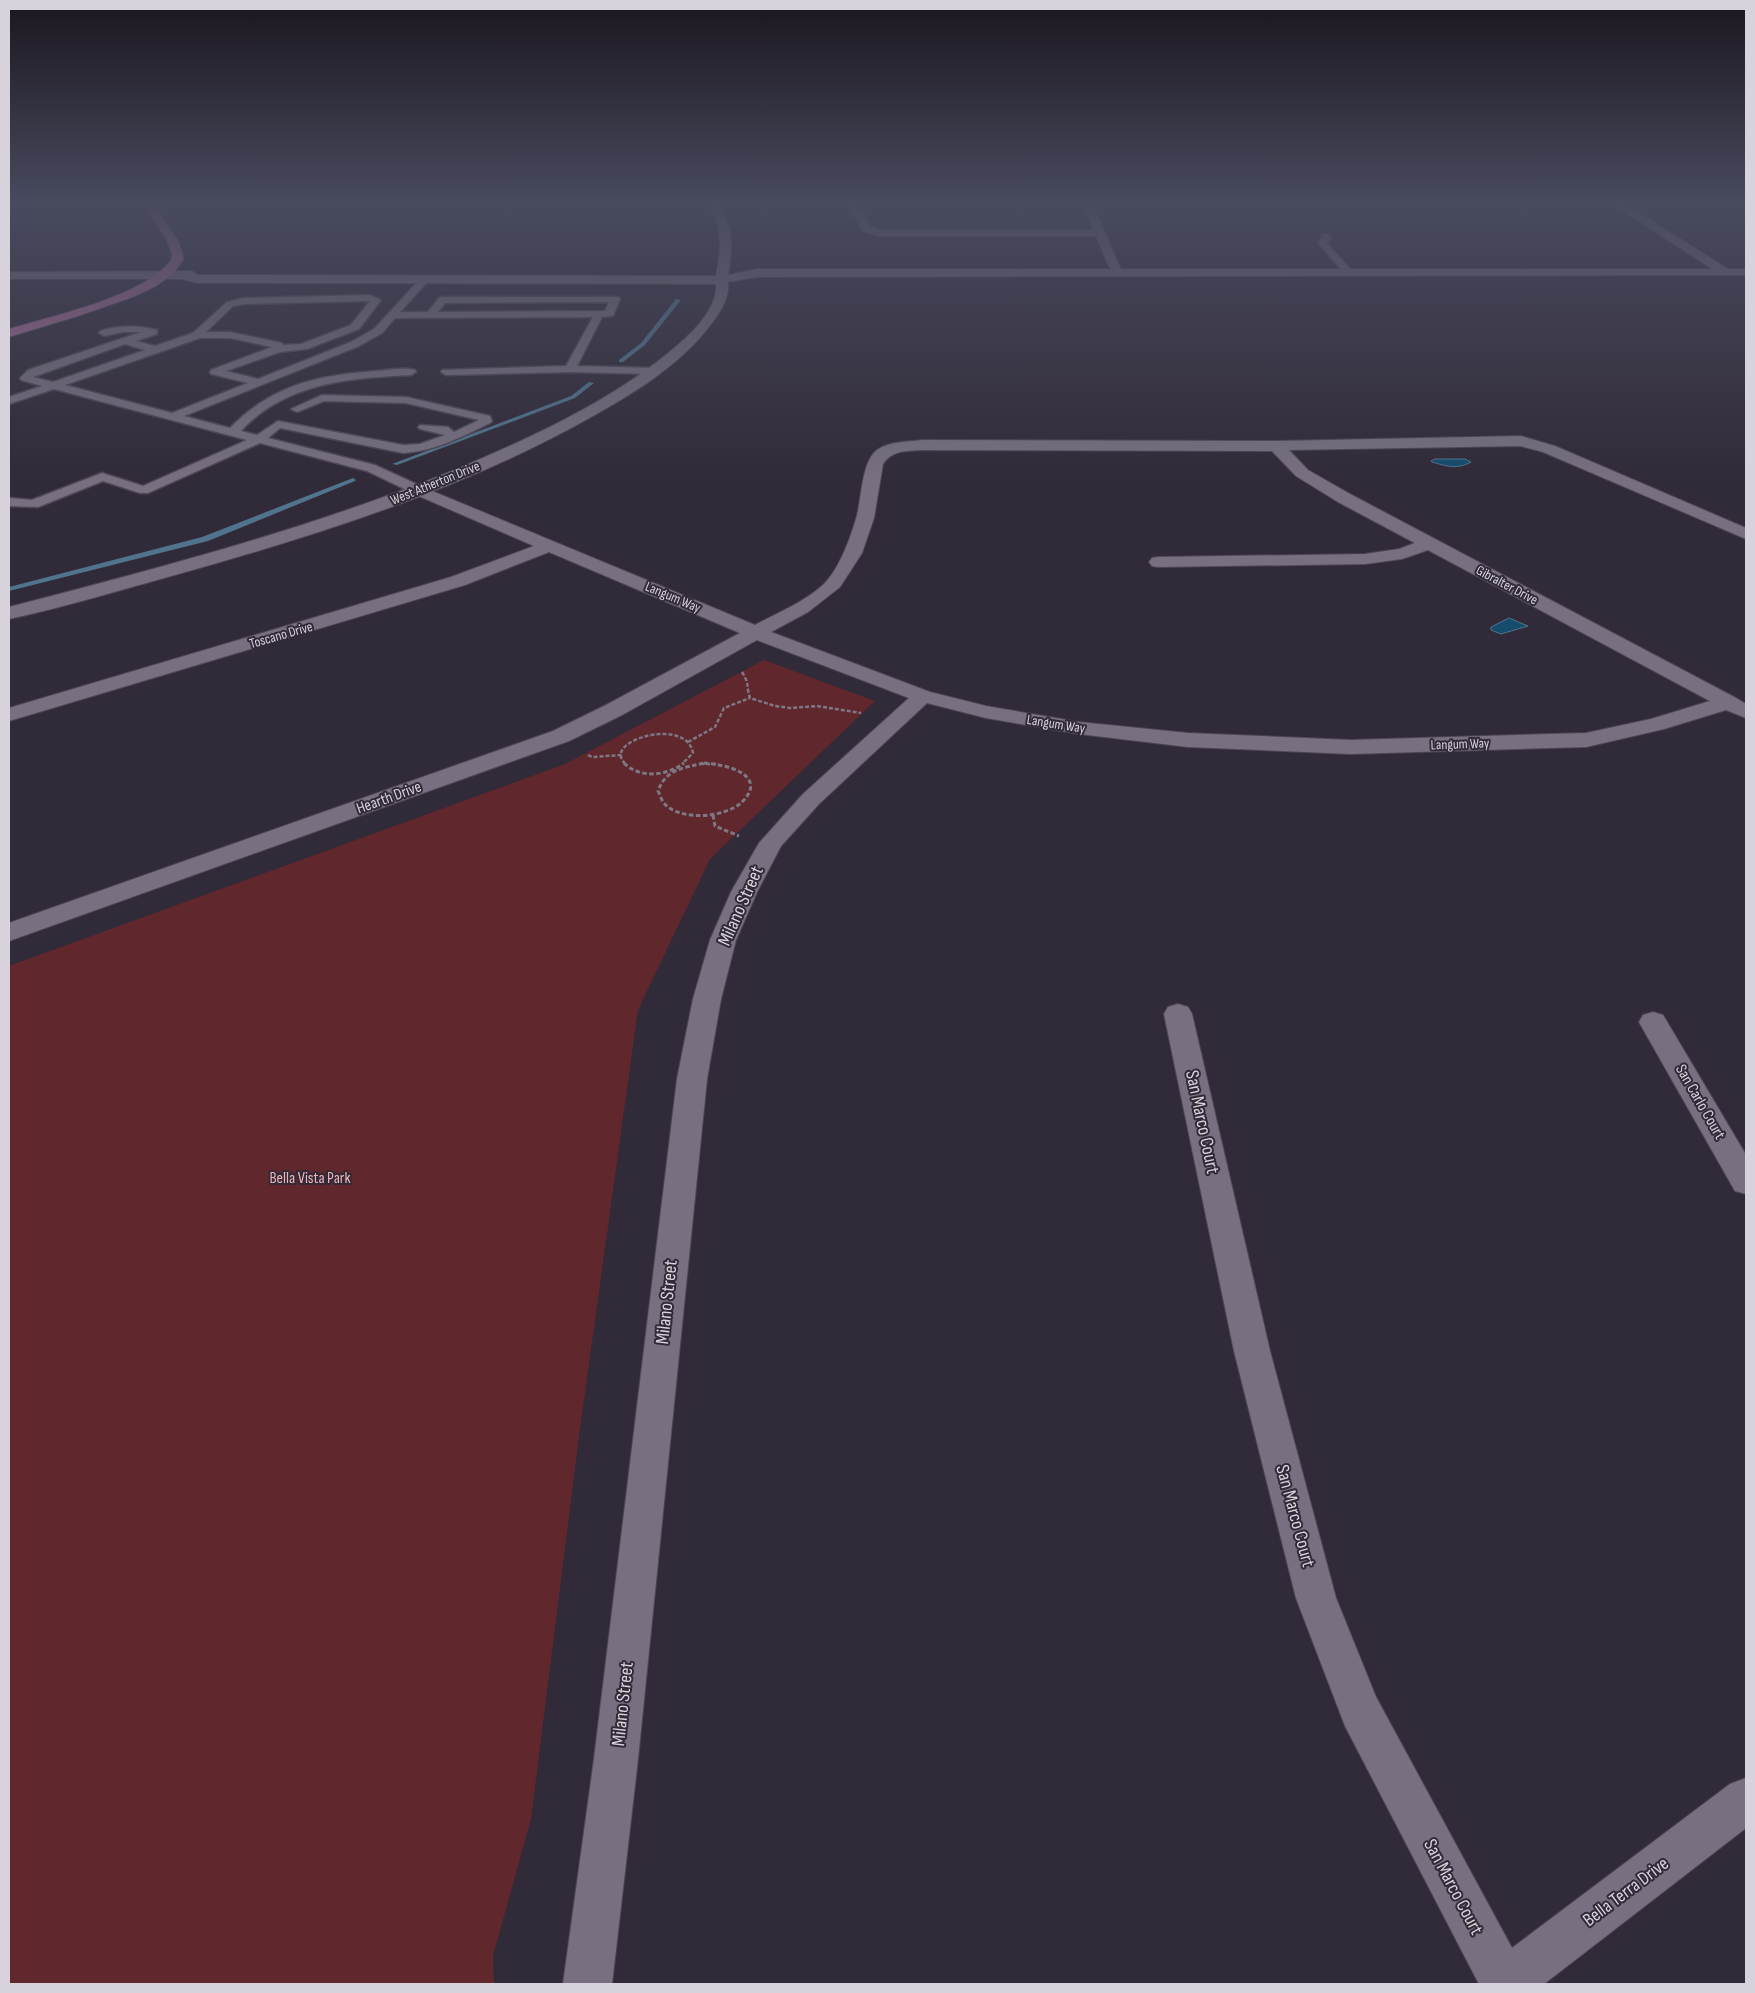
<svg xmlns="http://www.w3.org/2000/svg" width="1755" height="1993" font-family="'Sofia Sans Condensed',sans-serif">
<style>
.green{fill:#60272d}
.water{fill:#164c6c;stroke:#50748d}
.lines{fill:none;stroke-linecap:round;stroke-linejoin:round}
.stream{fill:#50748d;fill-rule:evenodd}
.lane-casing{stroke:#4e4854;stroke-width:3}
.street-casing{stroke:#4e4854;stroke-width:2}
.secondary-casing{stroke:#4e4854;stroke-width:2}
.highway-casing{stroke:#4e4854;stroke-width:2}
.path-far1{stroke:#7e7884;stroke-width:2.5;stroke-dasharray:4 2;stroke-linecap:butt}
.path{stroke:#7e7884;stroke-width:3;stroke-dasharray:4.5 2.5;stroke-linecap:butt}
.lane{fill:#787080;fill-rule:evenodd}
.street{fill:#787080;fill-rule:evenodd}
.secondary{fill:#787080;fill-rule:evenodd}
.highway{fill:#a86b93;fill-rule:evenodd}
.labels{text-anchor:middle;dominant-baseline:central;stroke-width:4;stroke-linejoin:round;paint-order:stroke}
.far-street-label{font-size:14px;fill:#d7d2db;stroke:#312a38}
.street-label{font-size:16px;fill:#d7d2db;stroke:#312a38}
.park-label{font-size:16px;fill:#f4b3b7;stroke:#312a38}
.near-street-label{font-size:19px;fill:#d7d2db;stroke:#312a38}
</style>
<rect width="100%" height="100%" fill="#312a38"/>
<!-- green -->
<path class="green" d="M 764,660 L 875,701 L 710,859 L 638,1010 L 579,1436 L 531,1819 L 493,1956 L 494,1984 L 9,1984 L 9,966 L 565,764 Z"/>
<!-- water -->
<g class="water">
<path d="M 1435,459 L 1465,459 L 1471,462 C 1457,470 1446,466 1432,462 L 1431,461 Z"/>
<path d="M 1509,618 L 1528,626 L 1501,634 L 1491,630 L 1491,627 Z"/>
</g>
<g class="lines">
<!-- stream -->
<g class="stream">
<path d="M 676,299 L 681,300 L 645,345 L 623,362 L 619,362 L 619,360 L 641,343 Z"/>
<path d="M 589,382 L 594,383 L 575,398 L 397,465 L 392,464 L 571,396 Z"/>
<path d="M 353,478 L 356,480 L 355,481 L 208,541 L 9,591 L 9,587 L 202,537 Z"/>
</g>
<defs>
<g id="lane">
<path d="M 1322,234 L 1328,234 L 1331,239 L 1327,243 L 1352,271 L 1352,275 L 1346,275 L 1319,244 L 1318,242 L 1322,238 Z"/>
<path d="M 425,276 L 430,279 L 400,312 L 428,312 L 439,298 L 442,297 L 618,297 L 620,299 L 614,314 L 612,316 L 602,317 L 577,366 L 654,368 L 659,371 L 654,374 L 570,372 L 446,375 L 441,372 L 442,370 L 566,366 L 593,317 L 395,318 L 382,333 L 359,346 L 184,416 L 230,428 C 272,385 318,375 376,371 C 388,370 403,367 415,370 L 416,372 L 411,375 C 349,378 285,383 241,431 L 257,435 L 278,421 L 403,445 L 420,444 L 445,435 L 420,429 L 418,427 L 420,425 L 448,427 L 454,432 L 479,420 L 406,403 L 324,401 L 297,412 L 291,409 L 322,395 L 406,397 L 490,416 L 492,421 L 490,423 C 462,437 435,451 403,453 L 280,428 L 268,438 L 375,465 L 425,488 L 426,491 L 425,494 L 415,494 L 367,471 L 260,443 L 148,493 L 140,493 L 103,481 L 38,507 L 9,506 L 9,498 L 32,500 L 102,473 L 143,486 L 247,440 L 54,389 L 9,404 L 9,397 L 42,386 L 21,380 L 20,378 L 28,370 L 141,332 L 123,332 L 104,336 L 99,333 L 100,331 C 120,325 137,325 157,330 L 157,334 L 136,341 L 155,346 L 193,333 L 227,302 L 244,298 L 370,295 L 381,300 L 359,329 L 307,349 L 280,352 L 226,371 L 258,379 L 351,342 L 374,329 L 422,277 ZM 370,301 L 351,325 L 301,344 L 283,345 L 282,343 L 230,332 L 206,332 L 233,306 L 244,304 ZM 609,302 L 605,311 L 438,312 L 445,303 ZM 200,338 L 230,338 L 272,347 L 211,370 L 210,372 L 211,374 L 248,383 L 172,413 L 65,385 ZM 125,344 L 145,350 L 53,382 L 33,377 Z"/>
</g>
<g id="street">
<path d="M 844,203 L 855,203 L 865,216 L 870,227 L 880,230 L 1093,230 L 1082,203 L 1092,203 L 1123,274 L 1121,276 L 1113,276 L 1096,236 L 879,236 L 862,231 L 855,217 Z"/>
<path d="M 1521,436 L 1555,446 L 1746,528 L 1746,539 L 1543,452 L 1520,446 L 1289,450 L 1308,470 L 1350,494 L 1736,698 L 1746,704 L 1746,718 L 1726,710 L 1664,729 L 1586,747 L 1351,754 L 1188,747 L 1079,734 L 986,718 L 927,703 L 819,804 L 781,846 L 757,892 L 736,940 L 721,999 L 707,1079 L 638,1759 L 612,1984 L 563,1984 L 594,1759 L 677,1079 L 693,999 L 710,940 L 731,892 L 759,843 L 803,794 L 909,698 L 757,640 L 622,715 L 569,741 L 9,941 L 9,923 L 553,731 L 606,705 L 740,633 L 549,552 L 465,585 L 9,721 L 9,708 L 451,577 L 534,546 L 414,494 L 412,491 L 414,488 L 420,486 L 755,625 C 777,613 805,602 824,584 C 839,569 850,539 856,519 C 862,500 861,462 877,450 C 890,441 907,442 922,440 L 1276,441 ZM 922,450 L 1272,451 L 1296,476 L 1338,502 L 1415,543 L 1399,549 L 1365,554 L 1158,557 L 1152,558 L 1149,562 L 1152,566 L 1158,567 L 1365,564 L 1402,559 L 1428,550 L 1710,701 L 1651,719 L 1586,733 L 1351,740 L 1188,733 L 1079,722 L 986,706 L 930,692 L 771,632 L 808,612 L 840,587 L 862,553 L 874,518 L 883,464 C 892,450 907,451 922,450 Z"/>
<path d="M 1178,1004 L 1188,1007 L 1192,1014 L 1270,1351 L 1336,1598 L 1376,1697 L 1512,1948 L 1730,1784 L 1746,1778 L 1746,1828 L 1544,1984 L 1479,1984 L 1345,1726 L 1296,1598 L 1234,1351 L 1164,1014 L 1168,1007 Z"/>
<path d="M 1653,1012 L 1663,1015 L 1746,1155 L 1746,1194 L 1735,1191 L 1639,1022 L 1643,1015 Z"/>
</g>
<path id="secondary" d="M 707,203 L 717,203 C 734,225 733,249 728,275 L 757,269 L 1712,269 L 1611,203 L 1624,203 L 1728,269 L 1746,269 L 1746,275 L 757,277 L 728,282 C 730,301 716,318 704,333 C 675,368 632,394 593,416 C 464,489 318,535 175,575 C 120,590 65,607 9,619 L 9,607 C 160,568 312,528 457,469 C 530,438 605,404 667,354 C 687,338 718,311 716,284 L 198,283 L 181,279 L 9,279 L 9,272 L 192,271 L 198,275 L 716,276 C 721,250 724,227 707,203 Z"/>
<path id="highway" d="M 143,203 L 153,203 L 177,239 L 183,254 L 183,260 L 173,274 L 156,286 L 133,297 L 78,316 L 9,337 L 9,329 C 52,316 145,296 171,260 L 172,254 L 166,239 Z"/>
</defs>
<!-- lane casing -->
<use href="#lane" class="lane-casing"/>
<!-- street casing -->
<use href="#street" class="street-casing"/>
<!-- secondary casing -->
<use href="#secondary" class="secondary-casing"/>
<!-- highway casing -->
<use href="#highway" class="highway-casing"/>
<!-- path-far1 -->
<g class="path-far1">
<path d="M 742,672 C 750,685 746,686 750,698 L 775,706 L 790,708 L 817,706 L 861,713"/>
<path d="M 688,742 L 715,727 L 724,708 L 750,698"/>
<path d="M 588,755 L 592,757 L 622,755"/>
<path d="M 625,764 C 624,762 622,760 621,757 C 616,737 687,719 693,753 L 682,764"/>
<path d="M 700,764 L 718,764"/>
</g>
<!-- path -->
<g class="path">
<path d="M 624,763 C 640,779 667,776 684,763"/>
<path d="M 704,763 C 723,764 770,774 742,802 C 725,818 679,822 663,802 C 661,799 660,794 658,791 C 666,769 683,768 704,763 Z"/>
<path d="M 713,815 L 715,826 L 739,836"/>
</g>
<!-- lane -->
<use href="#lane" class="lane"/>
<!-- street -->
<use href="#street" class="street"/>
<!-- secondary -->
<use href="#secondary" class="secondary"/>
<!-- highway -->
<use href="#highway" class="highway"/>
</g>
<!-- sky -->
<linearGradient id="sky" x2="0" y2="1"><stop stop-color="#1b171f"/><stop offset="0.42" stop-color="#484a5e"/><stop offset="1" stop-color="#484a5e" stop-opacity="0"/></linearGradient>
<rect width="1755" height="482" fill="url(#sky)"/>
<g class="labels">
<!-- far-street labels -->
<g class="far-street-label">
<text transform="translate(435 483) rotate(-22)">West Atherton Drive</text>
<text transform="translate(1507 585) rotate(28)">Gibralter Drive</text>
<text transform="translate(673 597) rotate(23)">Langum Way</text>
<text transform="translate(281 635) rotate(-16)">Toscano Drive</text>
<text transform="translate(1056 724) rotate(9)">Langum Way</text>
<text transform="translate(1460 744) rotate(-2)">Langum Way</text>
</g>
<!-- street labels -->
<g class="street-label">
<text transform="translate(389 798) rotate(-20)">Hearth Drive</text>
<text transform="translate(1700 1102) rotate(60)">San Carlo Court</text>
</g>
<!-- park labels -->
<g class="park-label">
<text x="310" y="1178">Bella Vista Park</text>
</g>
<!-- near-street labels -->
<g class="near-street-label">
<text transform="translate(741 906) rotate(-66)">Milano Street</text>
<text transform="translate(1202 1122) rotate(78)">San Marco Court</text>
<text transform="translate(667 1302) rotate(-84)">Milano Street</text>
<text transform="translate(1295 1516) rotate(75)">San Marco Court</text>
<text transform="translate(623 1704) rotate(-84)">Milano Street</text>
<text transform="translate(1453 1887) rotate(62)">San Marco Court</text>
<text transform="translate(1626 1892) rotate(-37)">Bella Terra Drive</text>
</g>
</g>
<!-- border -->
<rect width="1755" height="1993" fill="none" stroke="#d7d2db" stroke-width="20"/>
</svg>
